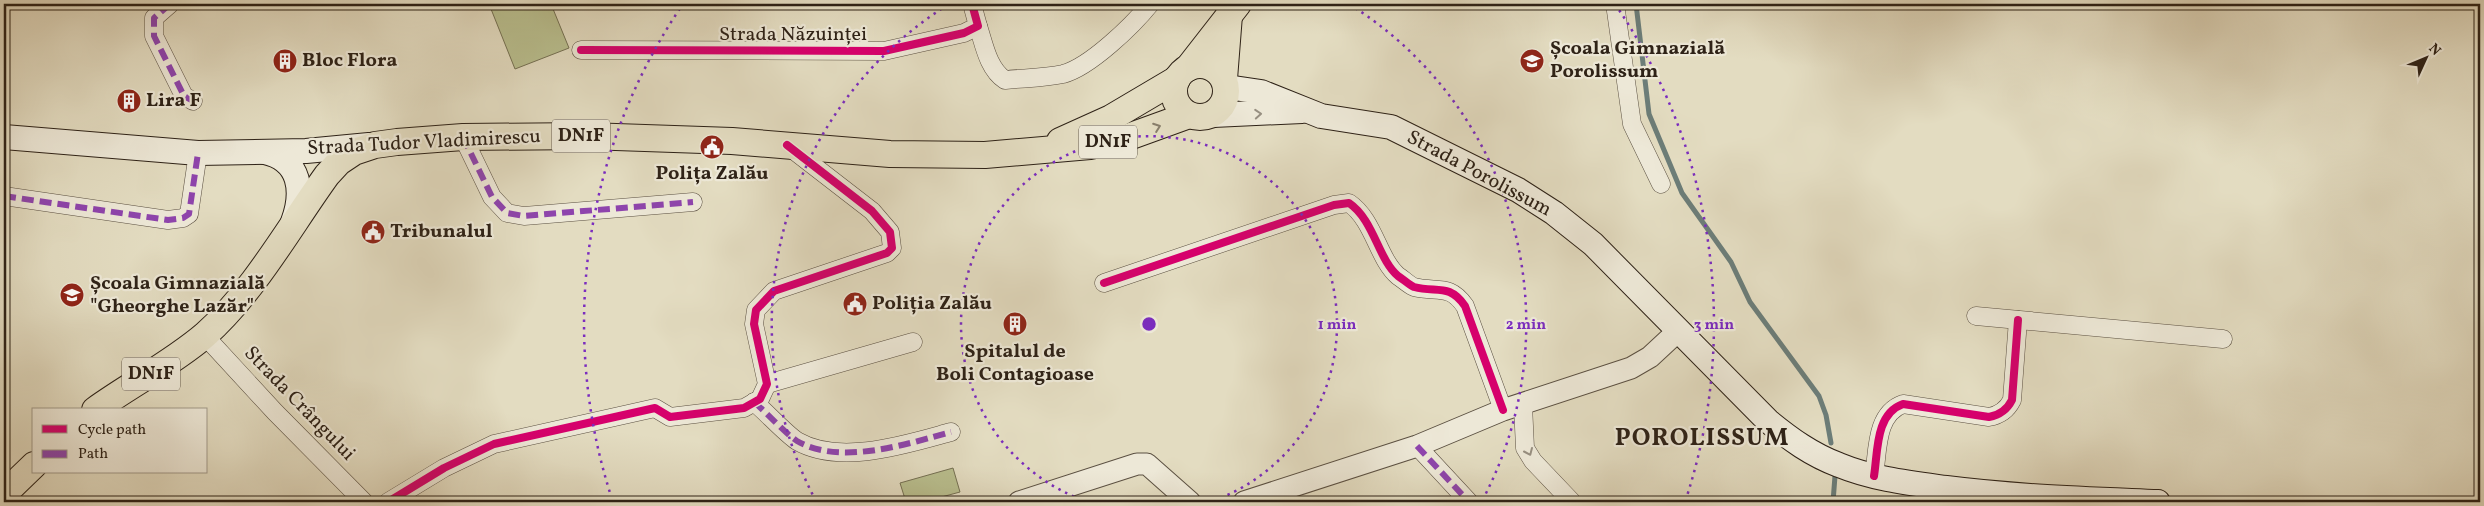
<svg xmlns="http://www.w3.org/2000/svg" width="2484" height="506" font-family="Vollkorn,serif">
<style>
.park{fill:#b9bf8f;stroke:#747053}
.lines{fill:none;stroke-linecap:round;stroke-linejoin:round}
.stream{stroke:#6c7d78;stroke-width:5}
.minor-casing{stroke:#5b5042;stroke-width:19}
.tertiary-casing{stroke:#5b5042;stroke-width:23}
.secondary-casing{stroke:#2e2217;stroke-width:26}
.primary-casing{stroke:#2e2217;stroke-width:28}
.minor{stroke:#ede8d7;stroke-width:18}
.tertiary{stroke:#ede8d7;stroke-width:21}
.secondary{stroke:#ede8d7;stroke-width:24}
.primary{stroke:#e3dcc1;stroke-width:26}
.quiet{stroke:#8e44ad;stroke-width:6;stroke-dasharray:12 6;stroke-linecap:butt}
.cycleway-casing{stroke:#ede8d7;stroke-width:11}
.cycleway{stroke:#d6006c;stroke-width:8}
.oneway{stroke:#978f81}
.oneway2{stroke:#887f6c}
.ring{fill:none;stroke:#7b2cbf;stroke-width:2.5;stroke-dasharray:2.5 5}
.labels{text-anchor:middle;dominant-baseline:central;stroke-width:4.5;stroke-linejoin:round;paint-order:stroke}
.shield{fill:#ede8d7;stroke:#675d51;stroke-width:1}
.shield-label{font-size:19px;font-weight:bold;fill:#2e2217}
.street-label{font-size:20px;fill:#2e2217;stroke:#ede8d7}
.poi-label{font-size:20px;font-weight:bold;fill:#2e2217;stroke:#ede8d7;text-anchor:start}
.district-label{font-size:25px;font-weight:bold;letter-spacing:1px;fill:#2e2217;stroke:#ede8d7}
.centre{fill:#7b2cbf;stroke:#ede8d7;stroke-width:2.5}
.ring-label{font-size:15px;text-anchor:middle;font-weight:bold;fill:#7b2cbf;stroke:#ede8d7;stroke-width:4.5;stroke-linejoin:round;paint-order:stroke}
</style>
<rect width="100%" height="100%" fill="#e3dcc1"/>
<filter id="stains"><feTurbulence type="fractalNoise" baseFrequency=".004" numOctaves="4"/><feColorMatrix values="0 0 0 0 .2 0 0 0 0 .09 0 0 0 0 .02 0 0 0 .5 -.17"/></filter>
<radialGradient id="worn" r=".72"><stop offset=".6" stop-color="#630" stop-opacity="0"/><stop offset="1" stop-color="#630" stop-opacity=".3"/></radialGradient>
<!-- park -->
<g class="park">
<path d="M 489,4 L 551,4 L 569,48 L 515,69 Z"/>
<path d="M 953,468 L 960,492 L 923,502 L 906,502 L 900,483 Z"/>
</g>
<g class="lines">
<!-- stream -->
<g class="stream">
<path d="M 1636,4 L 1649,114 L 1682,193 L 1731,262 L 1750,302 L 1819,396 L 1826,415 L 1831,443"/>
<path d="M 1833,502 L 1835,476"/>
</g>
<defs>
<g id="minor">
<path d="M 170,4 L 154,18 L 154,36 L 184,96 L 193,101"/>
<path d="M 1615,4 L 1632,124 L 1661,184"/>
<path d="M 978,26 C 984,44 988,69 1005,80 C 1024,78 1045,78 1063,74 C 1090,67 1133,25 1150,4"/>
<path d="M 581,50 L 884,51 L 964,33 L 978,26 L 972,4"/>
<path d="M 463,137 L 492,197 L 507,213 L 524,216 L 693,202"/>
<path d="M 4,196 L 168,220 L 183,218 L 189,214 L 198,153"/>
<path d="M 1104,283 L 1334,205 L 1349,203 C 1374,220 1378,259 1398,276 C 1403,279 1409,285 1414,287 C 1437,293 1449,283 1465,306 L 1503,410"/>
<path d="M 1976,316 L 2223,339"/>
<path d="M 204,335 L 275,412 L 364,502"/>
<path d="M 767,384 L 913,342"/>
<path d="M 754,402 C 766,412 786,434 797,441 C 840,466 907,444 951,432"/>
<path d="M 1523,405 L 1525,448 L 1533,461 L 1572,502"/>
<path d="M 1417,446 L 1469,502"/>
<path d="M 1874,476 C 1878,452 1875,414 1903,404 L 1989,417 C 2000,415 2007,410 2012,400 L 2018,320"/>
<path d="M 388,502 L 444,468 L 494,444 L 655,408 L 670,417 L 744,408 L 760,399 L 767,384 L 754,324 L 756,310 L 774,291 L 887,253 L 892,248 L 890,232 L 872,211 L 788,146"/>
</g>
<g id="tertiary">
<path d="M 1019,502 L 1137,464 L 1147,464 L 1190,502"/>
<path d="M 1244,502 L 1417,446 L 1503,410 L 1631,368 L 1650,357 L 1678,331"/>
</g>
<g id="secondary">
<path d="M 1227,87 L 1261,92 L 1321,116 L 1391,127 L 1518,190 L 1554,213 L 1593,244 L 1768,421 C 1790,439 1812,455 1839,465 C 1873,479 1909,483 1946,488 C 2016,497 2087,499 2158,502"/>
<path d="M 1213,115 L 1302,111"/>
<path d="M 4,137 L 198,153 L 306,151 L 369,145"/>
<path d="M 265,152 C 301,160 304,192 293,222"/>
</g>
<g id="primary">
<circle cx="1200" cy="91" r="26"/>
<path d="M 1188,68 L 1238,4"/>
<path d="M 1224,79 L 1229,15"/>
<path d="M 1060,141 L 1111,118 L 1177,79"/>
<path d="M 95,410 C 131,384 171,364 205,335 C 255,290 288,229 327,175 L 339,162 L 354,152 L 375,145 L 397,142 L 463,137 L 587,136 L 732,141 L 890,154 L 985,155 L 1090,146 L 1120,140 L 1189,115"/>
<path d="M 4,494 L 34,465"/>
</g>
</defs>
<!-- minor casing -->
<use href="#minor" class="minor-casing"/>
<!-- tertiary casing -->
<use href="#tertiary" class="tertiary-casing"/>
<!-- secondary casing -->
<use href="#secondary" class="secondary-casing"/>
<!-- primary casing -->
<use href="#primary" class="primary-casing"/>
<!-- minor -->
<use href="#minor" class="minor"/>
<!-- tertiary -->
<use href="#tertiary" class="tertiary"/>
<!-- secondary -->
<use href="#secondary" class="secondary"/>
<!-- primary -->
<use href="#primary" class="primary"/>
<!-- quiet -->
<g class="quiet">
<path d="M 170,4 L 154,18 L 154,36 L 184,96 L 193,101"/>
<path d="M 463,137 L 492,197 L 507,213 L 524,216 L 693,202"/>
<path d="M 4,196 L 168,220 L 183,218 L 189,214 L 198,153"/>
<path d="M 754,402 C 766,412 786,434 797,441 C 840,466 907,444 951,432"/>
<path d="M 1417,446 L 1469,502"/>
</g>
<defs>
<g id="cycleway">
<path d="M 581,50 L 884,51 L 964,33 L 978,26 L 972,4"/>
<path d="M 1104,283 L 1334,205 L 1349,203 C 1374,220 1378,259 1398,276 C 1403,279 1409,285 1414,287 C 1437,293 1449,283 1465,306 L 1503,410"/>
<path d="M 1874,476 C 1878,452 1875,414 1903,404 L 1989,417 C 2000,415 2007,410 2012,400 L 2018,320"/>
<path d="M 388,502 L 444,468 L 494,444 L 655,408 L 670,417 L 744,408 L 760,399 L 767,384 L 754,324 L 756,310 L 774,291 L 887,253 L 892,248 L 890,232 L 872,211 L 787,145"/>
</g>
</defs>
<!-- cycleway casing -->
<use href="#cycleway" class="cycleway-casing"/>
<!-- cycleway -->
<use href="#cycleway" class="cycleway"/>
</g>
<!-- one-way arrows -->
<defs><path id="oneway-chevron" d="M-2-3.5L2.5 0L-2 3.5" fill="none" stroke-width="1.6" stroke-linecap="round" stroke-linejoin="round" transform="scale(1.25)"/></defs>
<g class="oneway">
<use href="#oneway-chevron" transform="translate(1258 114) rotate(-4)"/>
<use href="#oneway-chevron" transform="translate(1529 452) rotate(66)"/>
</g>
<use class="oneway2" href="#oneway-chevron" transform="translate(1157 127) rotate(-20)"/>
<!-- distance rings -->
<g class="ring">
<path d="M1088 502A188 188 0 1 1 1210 502"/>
<path d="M816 501A377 377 0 0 1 949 4M1349 4A377 377 0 0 1 1482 501"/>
<path d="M612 499A565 565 0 0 1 683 4M1615 4A565 565 0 0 1 1686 499"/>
</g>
<!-- icons -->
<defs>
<symbol id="building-disc" viewBox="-11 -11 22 22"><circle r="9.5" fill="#8f2418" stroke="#ede8d7"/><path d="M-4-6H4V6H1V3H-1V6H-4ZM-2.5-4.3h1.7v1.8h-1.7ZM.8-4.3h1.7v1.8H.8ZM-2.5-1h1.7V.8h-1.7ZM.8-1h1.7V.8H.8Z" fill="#fff"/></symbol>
<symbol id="school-disc" viewBox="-11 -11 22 22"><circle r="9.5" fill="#8f2418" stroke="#ede8d7"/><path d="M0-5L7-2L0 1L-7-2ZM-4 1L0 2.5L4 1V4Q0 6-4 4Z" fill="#fff"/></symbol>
<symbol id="civic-disc" viewBox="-11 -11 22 22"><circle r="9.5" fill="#8f2418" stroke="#ede8d7"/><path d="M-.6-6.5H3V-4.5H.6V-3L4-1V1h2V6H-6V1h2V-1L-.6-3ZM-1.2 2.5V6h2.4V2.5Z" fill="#fff"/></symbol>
</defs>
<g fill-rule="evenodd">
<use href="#building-disc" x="271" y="47" width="28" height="28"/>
<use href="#school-disc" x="1518" y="47" width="28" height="28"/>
<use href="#building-disc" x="115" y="87" width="28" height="28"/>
<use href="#civic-disc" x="698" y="133" width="28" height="28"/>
<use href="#civic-disc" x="359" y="218" width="28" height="28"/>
<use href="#school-disc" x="58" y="281" width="28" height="28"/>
<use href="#civic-disc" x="841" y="290" width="28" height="28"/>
<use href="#building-disc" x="1001" y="310" width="28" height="28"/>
</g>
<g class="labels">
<!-- shield labels -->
<g class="shield">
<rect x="552" y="119.5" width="58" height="33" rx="4"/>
<rect x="1079" y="125.5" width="58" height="33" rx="4"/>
<rect x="122" y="357.5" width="58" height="33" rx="4"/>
</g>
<g class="shield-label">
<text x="581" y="136">DN1F</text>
<text x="1108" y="142">DN1F</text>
<text x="151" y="374">DN1F</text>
</g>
<!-- street labels -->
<g class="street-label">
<text x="793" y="35">Strada Năzuinței</text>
<text transform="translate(424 143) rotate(-3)">Strada Tudor Vladimirescu</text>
<text transform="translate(1479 174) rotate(28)">Strada Porolissum</text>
<text transform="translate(299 404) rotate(46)">Strada Crângului</text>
</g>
<!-- poi labels -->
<g class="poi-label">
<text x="1550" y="49">Școala Gimnazială<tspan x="1550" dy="23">Porolissum</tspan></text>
<text x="302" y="61">Bloc Flora</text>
<text x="146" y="101">Lira F</text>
<text x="712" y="174" text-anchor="middle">Polița Zalău</text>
<text x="390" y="232">Tribunalul</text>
<text x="90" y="284">Școala Gimnazială<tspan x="90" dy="23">"Gheorghe Lazăr"</tspan></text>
<text x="872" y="304">Poliția Zalău</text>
<text x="1015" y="352" text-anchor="middle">Spitalul de<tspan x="1015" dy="23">Boli Contagioase</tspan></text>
</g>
<!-- district labels -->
<g class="district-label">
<text x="1702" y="438">POROLISSUM</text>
</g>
</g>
<circle cx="1149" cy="324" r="8" class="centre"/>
<g class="ring-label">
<text x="1337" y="329">1 min</text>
<text x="1526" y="329">2 min</text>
<text x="1714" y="329">3 min</text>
</g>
<!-- margin -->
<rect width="2484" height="506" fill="none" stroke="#e3dcc1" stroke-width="20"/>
<rect x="5" y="5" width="2474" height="496" fill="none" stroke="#2e2217" stroke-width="2.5"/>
<rect x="10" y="10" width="2464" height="486" fill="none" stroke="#2e2217"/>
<!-- legend -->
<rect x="32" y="408" width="175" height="65" fill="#ede8d7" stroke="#a1998a"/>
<rect x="42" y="425" width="25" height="8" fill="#d6006c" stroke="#a1998a"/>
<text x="78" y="434" font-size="15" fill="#2e2217">Cycle path</text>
<rect x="42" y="450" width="25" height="8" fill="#8e44ad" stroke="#a1998a"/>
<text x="78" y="458" font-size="15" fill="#2e2217">Path</text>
<!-- north arrow -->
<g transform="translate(2426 58) rotate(46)" stroke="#ede8d7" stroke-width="4" paint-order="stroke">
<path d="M0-4L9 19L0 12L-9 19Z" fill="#2e2217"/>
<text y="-8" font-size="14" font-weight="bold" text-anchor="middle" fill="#2e2217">N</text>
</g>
<rect width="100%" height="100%" filter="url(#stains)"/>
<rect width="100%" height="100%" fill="url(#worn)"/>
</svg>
